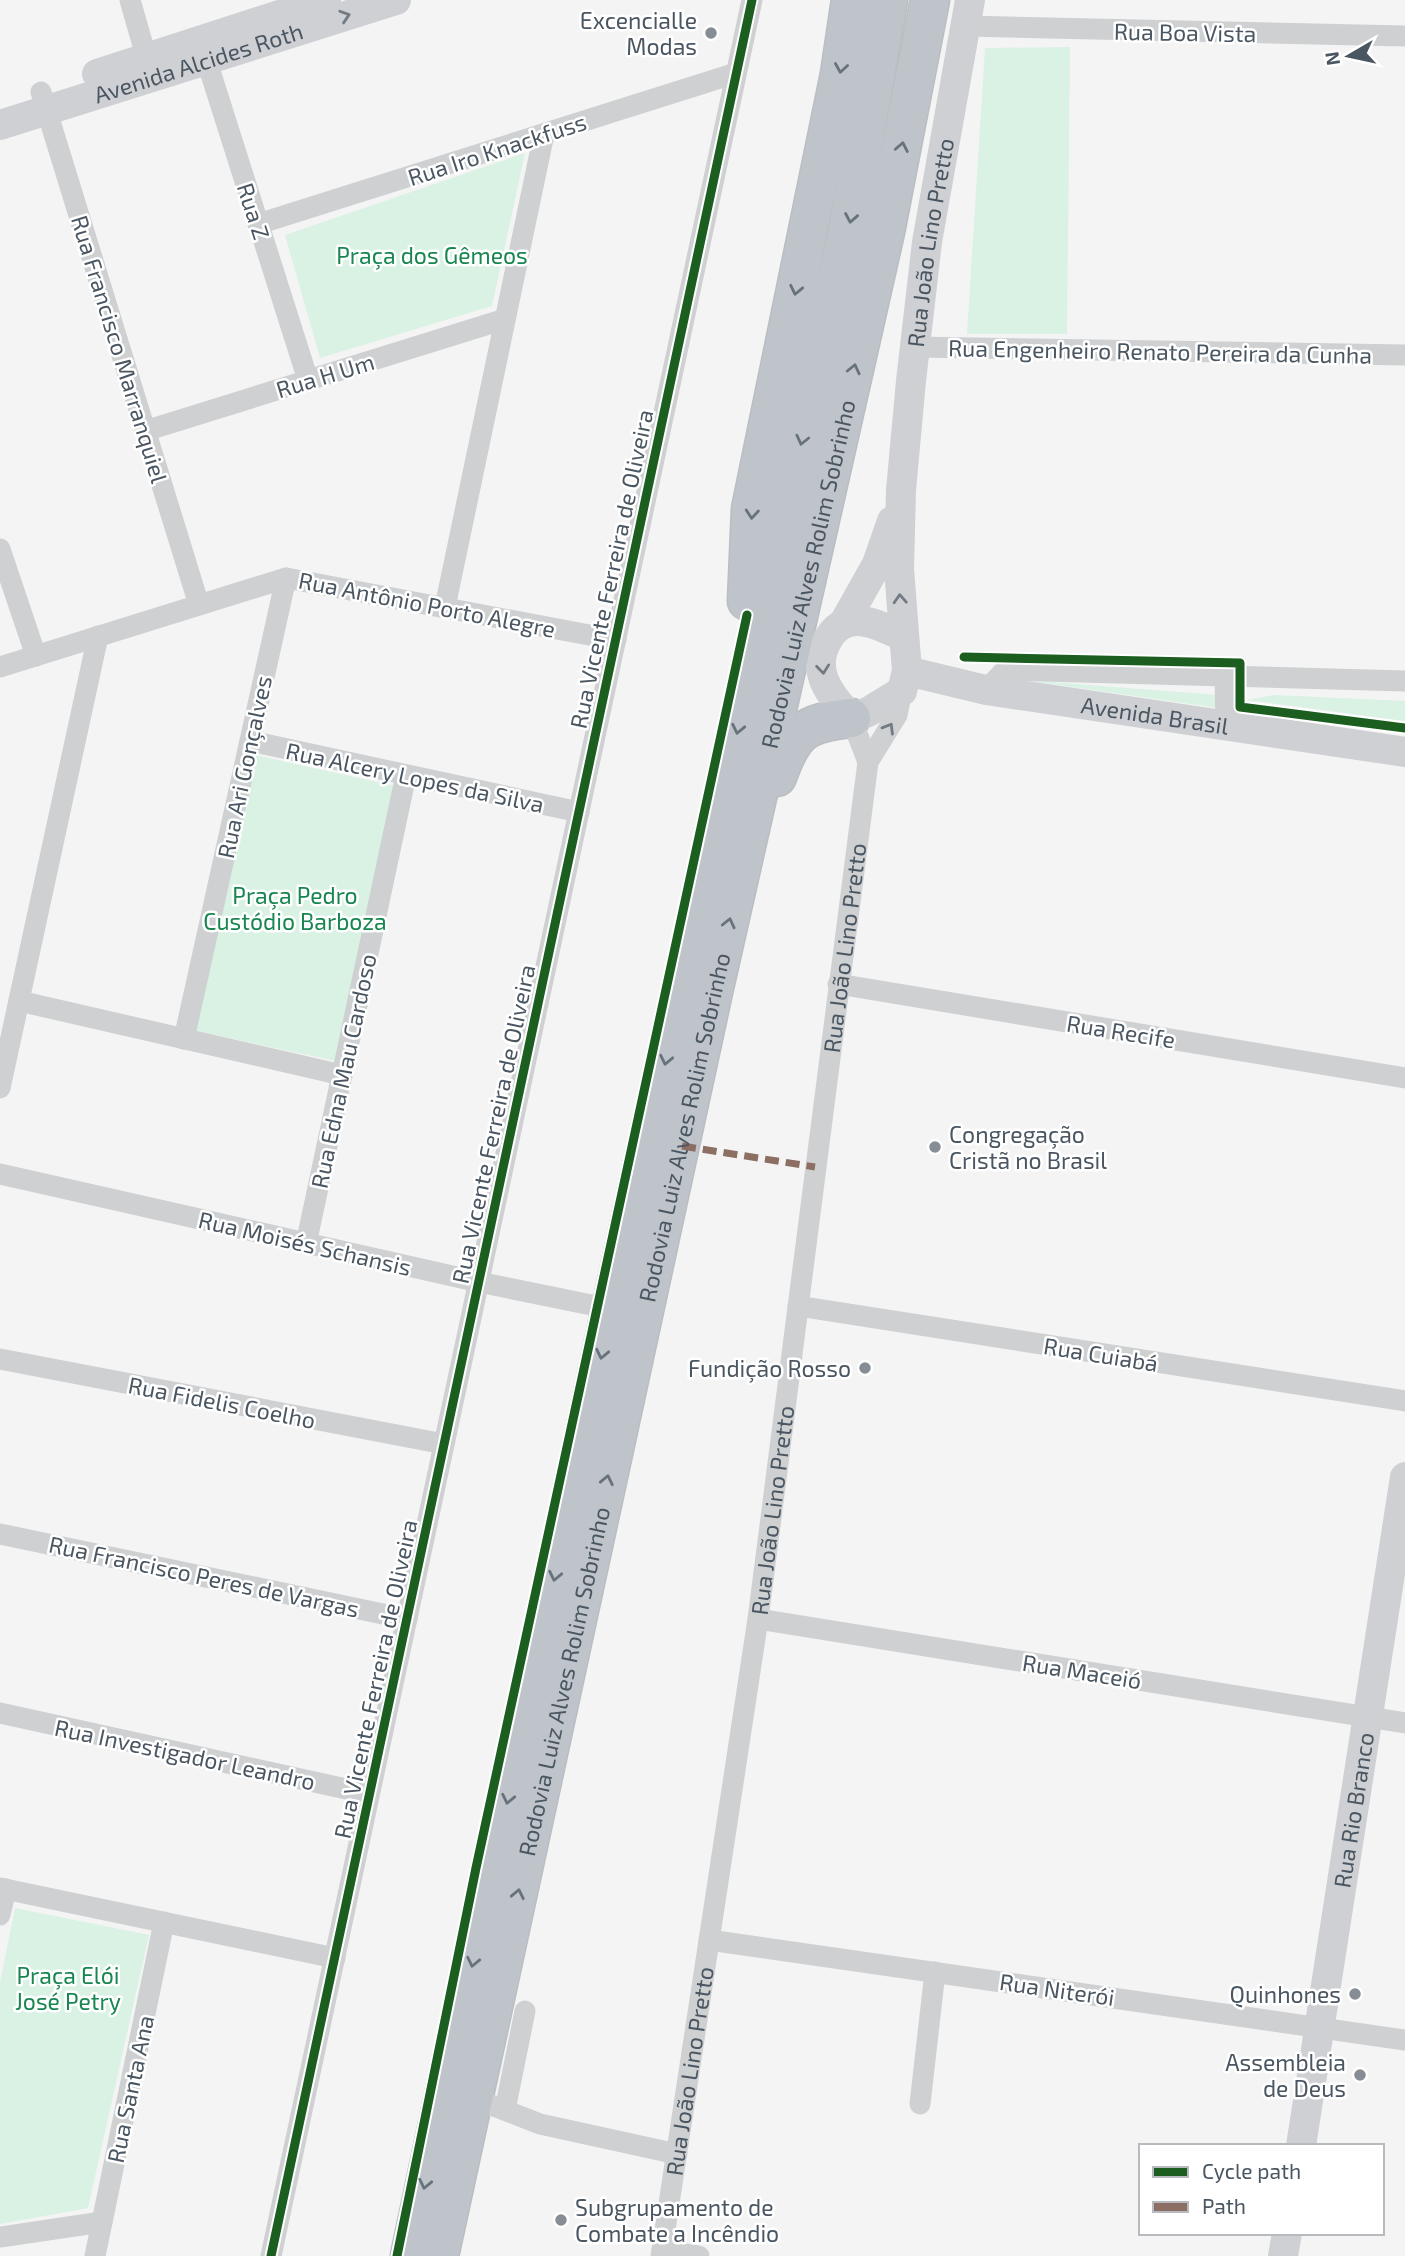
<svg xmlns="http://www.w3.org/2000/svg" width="1405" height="2256" font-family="'Exo 2',sans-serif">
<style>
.green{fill:#d9f2e3}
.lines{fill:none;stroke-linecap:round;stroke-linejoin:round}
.highway-casing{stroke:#b9bec3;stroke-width:41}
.street{stroke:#ced0d2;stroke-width:21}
.secondary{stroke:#ced0d4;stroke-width:30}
.highway{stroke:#bec4c9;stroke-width:38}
.quiet{stroke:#8d6e63;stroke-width:7;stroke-dasharray:14 7;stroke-linecap:butt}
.cycleway-casing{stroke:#fff;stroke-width:13}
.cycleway{stroke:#1b5e20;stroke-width:9}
.oneway{stroke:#727b84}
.oneway2{stroke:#67727b}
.oneway3{stroke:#727b83}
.poi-dot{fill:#868d94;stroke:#fff;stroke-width:2.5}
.labels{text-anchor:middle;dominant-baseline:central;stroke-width:5;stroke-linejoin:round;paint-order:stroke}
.poi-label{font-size:23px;fill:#4a5661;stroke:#fff;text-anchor:end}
.street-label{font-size:23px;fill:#4a5661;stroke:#fff}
.park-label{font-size:23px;fill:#17864f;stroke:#fff}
</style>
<rect width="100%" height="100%" fill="#f4f4f4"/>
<!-- green -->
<g class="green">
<path d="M 1070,47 L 1067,334 L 967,334 L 985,48 Z"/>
<path d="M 525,153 L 492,306 L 320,358 L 285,235 Z"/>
<path d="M 1024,680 L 1218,695 L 1218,708 Z"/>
<path d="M 1274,695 L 1405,701 L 1405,721 L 1247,700 Z"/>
<path d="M 255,755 L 395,786 L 336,1061 L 196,1031 Z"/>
<path d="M 15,1908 L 149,1935 L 88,2208 L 0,2224 L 0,1983 Z"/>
</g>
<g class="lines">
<defs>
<g id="highway">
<path d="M 747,601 L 751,509 L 840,74 L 851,0"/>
<path d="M 777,777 C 793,732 803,723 851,718"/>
<path d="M 410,2256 L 611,1309 L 849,225 L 888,0"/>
<path id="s6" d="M 439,2256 L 713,992 L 885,232 L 930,0"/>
</g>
</defs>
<!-- highway casing -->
<use href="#highway" class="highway-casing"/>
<!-- street -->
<g class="street">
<path d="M 130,0 L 150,70"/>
<path d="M 966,26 L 1405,36"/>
<path d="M 203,49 L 308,380"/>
<path d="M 41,92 L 199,605"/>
<path d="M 258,224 L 736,73"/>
<path d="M 915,347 L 1405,355"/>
<path d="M 145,431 L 505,319"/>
<path d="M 0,549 L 36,656"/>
<path d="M 445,607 L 544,134"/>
<path d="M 0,667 L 286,578 L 616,640"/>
<path d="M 1225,676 L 1226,726"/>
<path d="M 986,690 L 1005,670 L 1405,681"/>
<path d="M 851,718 L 868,762"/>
<path d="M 250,741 L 579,812"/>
<path d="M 838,984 L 1405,1078"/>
<path d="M 19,1001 L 342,1075"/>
<path d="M 184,1039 L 286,578"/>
<path d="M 0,1088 L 98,636"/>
<path d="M 0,1174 L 479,1282 L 611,1309"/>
<path d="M 306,1244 L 406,775"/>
<path d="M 798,1306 L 1405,1401"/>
<path d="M 0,1359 L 444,1444"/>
<path d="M 0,1534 L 407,1619"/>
<path d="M 758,1619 L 1405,1723"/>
<path d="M 0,1713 L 369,1794"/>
<path d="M 0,1888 L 335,1958"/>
<path d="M 0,1915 L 6,1889"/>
<path d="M 709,1940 L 1405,2040"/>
<path d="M 473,2098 L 540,2124 L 677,2154"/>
<path d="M 920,2104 L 935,1972"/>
<path d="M 505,2110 L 525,2011"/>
<path d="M 0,2237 L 102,2222"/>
<path d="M 662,2250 L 699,2256"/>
<path d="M 95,2256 L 164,1922"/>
<path d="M 271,2256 L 752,0"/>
<path id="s1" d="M 661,2256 L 758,1619 L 868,762 L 897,715 L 902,691"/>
</g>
<!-- secondary -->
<g class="secondary">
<path d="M 97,74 L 326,0"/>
<path id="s2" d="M 0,125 L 396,0"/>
<path d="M 845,621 L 877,564 L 892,521"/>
<path id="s3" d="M 902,636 C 876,623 845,608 827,641 C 821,652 819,665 823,677 C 828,693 841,706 851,718 L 868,712 L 902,691 L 907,671 L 899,569 L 901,490 L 911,381 L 927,242 L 970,0"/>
<path id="s4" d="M 907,671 L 986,690 L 1405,752"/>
<path id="s5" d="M 1301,2146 L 1405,1477"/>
<path d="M 1283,2256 L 1287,2233"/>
</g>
<!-- highway -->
<use href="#highway" class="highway"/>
<!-- quiet -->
<path class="quiet" d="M 682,1146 L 815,1167"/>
<defs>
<g id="cycleway">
<path d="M 964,657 L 1240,663 L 1240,707 L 1405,728"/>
<path d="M 271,2256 L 752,0"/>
<path d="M 397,2256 L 476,1868 L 747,615"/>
</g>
</defs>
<!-- cycleway casing -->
<use href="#cycleway" class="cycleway-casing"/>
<!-- cycleway -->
<use href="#cycleway" class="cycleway"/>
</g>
<!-- one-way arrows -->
<defs><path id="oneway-chevron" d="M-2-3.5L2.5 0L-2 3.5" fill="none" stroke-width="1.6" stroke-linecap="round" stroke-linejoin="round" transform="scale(1.75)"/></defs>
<g class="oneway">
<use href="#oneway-chevron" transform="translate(345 16) rotate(-18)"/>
<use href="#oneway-chevron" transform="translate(900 599) rotate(-93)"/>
<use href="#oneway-chevron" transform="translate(823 669) rotate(84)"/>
</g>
<g class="oneway2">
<use href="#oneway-chevron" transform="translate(841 68) rotate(99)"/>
<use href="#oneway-chevron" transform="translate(902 147) rotate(-79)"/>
<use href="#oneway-chevron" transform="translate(851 218) rotate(100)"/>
<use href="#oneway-chevron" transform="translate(796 290) rotate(102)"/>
<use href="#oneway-chevron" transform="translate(854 369) rotate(-77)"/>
<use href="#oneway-chevron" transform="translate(802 440) rotate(103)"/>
<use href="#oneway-chevron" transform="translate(752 514) rotate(95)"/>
<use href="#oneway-chevron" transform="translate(738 729) rotate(102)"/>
<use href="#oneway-chevron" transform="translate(729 923) rotate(-77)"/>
<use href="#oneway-chevron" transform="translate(666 1060) rotate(102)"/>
<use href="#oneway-chevron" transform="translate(602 1354) rotate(102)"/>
<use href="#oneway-chevron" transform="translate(607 1480) rotate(-78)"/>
<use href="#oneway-chevron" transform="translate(555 1576) rotate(102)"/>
<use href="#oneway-chevron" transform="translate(508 1799) rotate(102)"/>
<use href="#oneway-chevron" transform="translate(518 1894) rotate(-78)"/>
<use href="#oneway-chevron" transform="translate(473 1962) rotate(102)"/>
<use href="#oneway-chevron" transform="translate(425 2184) rotate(102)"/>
</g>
<use class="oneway3" href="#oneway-chevron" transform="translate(889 728) rotate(-59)"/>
<!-- markers -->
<g class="poi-dot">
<circle cx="711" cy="33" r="7"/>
<circle cx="935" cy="1147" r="7"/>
<circle cx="865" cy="1368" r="7"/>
<circle cx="1355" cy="1994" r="7"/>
<circle cx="1360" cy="2075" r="7"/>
<circle cx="561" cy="2220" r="7"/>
</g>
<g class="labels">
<!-- poi labels -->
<g class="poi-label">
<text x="697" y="20">Excencialle<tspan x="697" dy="26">Modas</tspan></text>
<text x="949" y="1134" text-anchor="start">Congregação<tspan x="949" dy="26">Cristã no Brasil</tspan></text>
<text x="851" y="1368">Fundição Rosso</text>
<text x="1341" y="1994">Quinhones</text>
<text x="1346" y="2062">Assembleia<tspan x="1346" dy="26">de Deus</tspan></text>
<text x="575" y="2207" text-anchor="start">Subgrupamento de<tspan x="575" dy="26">Combate a Incêndio</tspan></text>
</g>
<!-- street labels -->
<g class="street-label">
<text transform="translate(1185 32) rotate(1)">Rua Boa Vista</text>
<text stroke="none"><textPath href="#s2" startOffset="208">Avenida Alcides Roth</textPath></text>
<text transform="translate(497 149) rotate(-18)">Rua Iro Knackfuss</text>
<text transform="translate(254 211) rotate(72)">Rua Z</text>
<text stroke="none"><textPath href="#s3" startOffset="682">Rua João Lino Pretto</textPath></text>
<text transform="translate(120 349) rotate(73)">Rua Francisco Marranquiel</text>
<text transform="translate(1160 351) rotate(1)">Rua Engenheiro Renato Pereira da Cunha</text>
<text transform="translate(325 375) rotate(-17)">Rua H Um</text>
<text transform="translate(611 569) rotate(-78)">Rua Vicente Ferreira de Oliveira</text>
<text stroke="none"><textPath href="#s6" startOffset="1722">Rodovia Luiz Alves Rolim Sobrinho</textPath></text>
<text transform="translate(427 604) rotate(11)">Rua Antônio Porto Alegre</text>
<text stroke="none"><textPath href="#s4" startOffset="252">Avenida Brasil</textPath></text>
<text transform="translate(244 767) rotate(-78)">Rua Ari Gonçalves</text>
<text transform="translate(415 777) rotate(12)">Rua Alcery Lopes da Silva</text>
<text stroke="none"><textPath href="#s1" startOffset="1321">Rua João Lino Pretto</textPath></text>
<text transform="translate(1121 1031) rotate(9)">Rua Recife</text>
<text transform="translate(343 1071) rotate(-78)">Rua Edna Mau Cardoso</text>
<text transform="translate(493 1124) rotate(-78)">Rua Vicente Ferreira de Oliveira</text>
<text stroke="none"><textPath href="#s6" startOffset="1155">Rodovia Luiz Alves Rolim Sobrinho</textPath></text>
<text transform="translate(305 1243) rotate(13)">Rua Moisés Schansis</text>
<text transform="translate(1101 1354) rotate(9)">Rua Cuiabá</text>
<text transform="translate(222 1402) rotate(11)">Rua Fidelis Coelho</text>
<text stroke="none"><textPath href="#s1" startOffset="754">Rua João Lino Pretto</textPath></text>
<text transform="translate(204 1576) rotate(12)">Rua Francisco Peres de Vargas</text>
<text transform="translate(1082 1671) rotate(9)">Rua Maceió</text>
<text transform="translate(375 1679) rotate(-78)">Rua Vicente Ferreira de Oliveira</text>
<text stroke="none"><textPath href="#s6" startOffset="588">Rodovia Luiz Alves Rolim Sobrinho</textPath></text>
<text transform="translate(185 1754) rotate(12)">Rua Investigador Leandro</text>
<text stroke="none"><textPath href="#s5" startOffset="340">Rua Rio Branco</textPath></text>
<text transform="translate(1057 1989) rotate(8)">Rua Niterói</text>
<text stroke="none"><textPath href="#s1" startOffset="187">Rua João Lino Pretto</textPath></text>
<text transform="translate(130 2089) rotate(-78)">Rua Santa Ana</text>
</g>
<!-- park labels -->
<g class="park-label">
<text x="432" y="255">Praça dos Gêmeos</text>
<text x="295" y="895">Praça Pedro<tspan x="295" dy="26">Custódio Barboza</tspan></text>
<text x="68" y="1975">Praça Elói<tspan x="68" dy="26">José Petry</tspan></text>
</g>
</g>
<!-- legend -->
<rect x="1139" y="2144" width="245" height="91" fill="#ffffff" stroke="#b7bbc0" stroke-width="2"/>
<rect x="1153" y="2167" width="35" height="10" fill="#1b5e20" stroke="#b7bbc0" stroke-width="2"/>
<text x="1202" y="2179" font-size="21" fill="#4a5661">Cycle path</text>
<rect x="1153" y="2202" width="35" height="10" fill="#8d6e63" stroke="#b7bbc0" stroke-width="2"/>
<text x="1202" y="2214" font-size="21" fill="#4a5661">Path</text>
<!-- north arrow -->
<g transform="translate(1349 56) rotate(261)" stroke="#ffffff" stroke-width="5" paint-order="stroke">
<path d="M0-5L12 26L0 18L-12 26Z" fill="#4a5661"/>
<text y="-10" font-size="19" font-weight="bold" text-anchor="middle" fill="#4a5661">N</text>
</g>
</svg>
